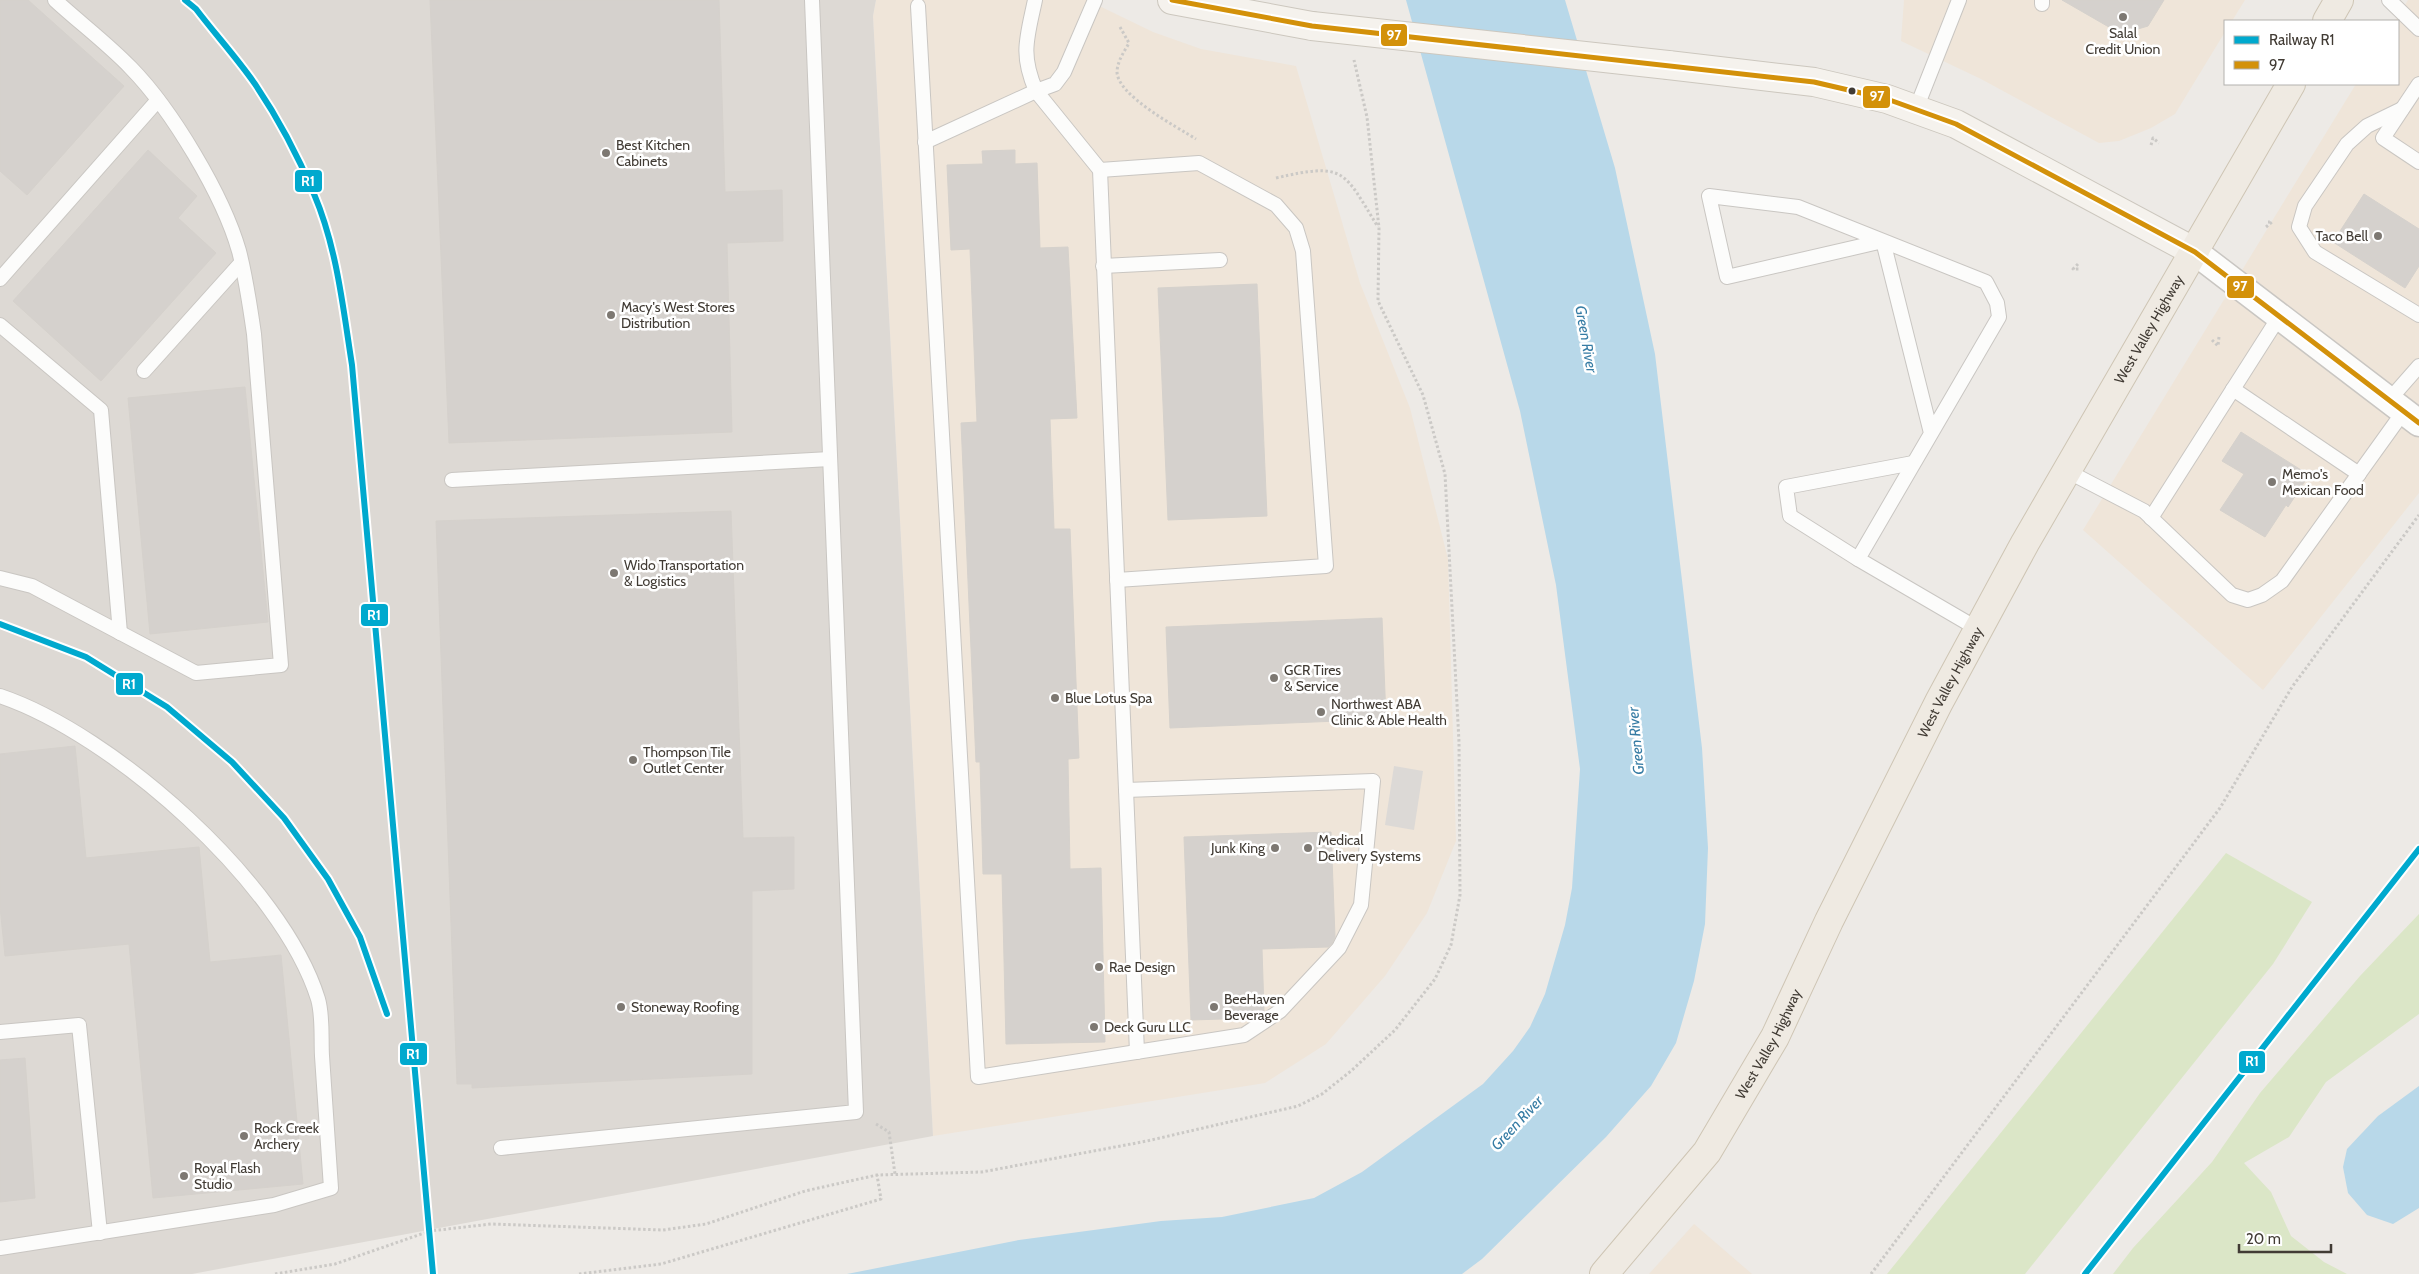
<svg xmlns="http://www.w3.org/2000/svg" width="2419" height="1274" font-family="Cabin,sans-serif">
<style>
.commercial{fill:#efe5d9}
.industrial{fill:#ddd9d4}
.green{fill:#dbe6c7}
.parking{fill:#dcd9d6}
.water{fill:#b8d8e9}
.building{fill:#d5d1cd;stroke:#d5d1cc}
.lines{fill:none;stroke-linecap:round;stroke-linejoin:round}
.lane-casing{stroke:#c9c6c2;stroke-width:16}
.street-casing{stroke:#c9c6c2;stroke-width:29}
.secondary-casing{stroke:#ccc7be;stroke-width:30}
.primary-casing{stroke:#cec5b4;stroke-width:30}
.path{stroke:#cbc9c6;stroke-width:3;stroke-dasharray:2.5 2.5;stroke-linecap:butt}
.lane{stroke:#fcfcfb;stroke-width:14}
.street{stroke:#fcfcfb;stroke-width:26}
.secondary{stroke:#f5f2ed;stroke-width:28}
.primary{stroke:#efeae2;stroke-width:28}
.secondary-bridge-casing{stroke:#ccc7be;stroke-width:30;stroke-linecap:butt}
.secondary-bridge{stroke:#f5f2ed;stroke-width:28}
.bus-1-casing{stroke:#fff;stroke-width:9}
.bus-1{stroke:#d3910a;stroke-width:5}
.rail-1-casing{stroke:#fff;stroke-width:10}
.rail-1{stroke:#00a9ce;stroke-width:6}
.poi-dot{fill:#7d7872;stroke:#fff;stroke-width:2}
.bus-dot{fill:#413b34;stroke:#fff;stroke-width:2}
.labels{text-anchor:middle;dominant-baseline:central;stroke-width:5;stroke-linejoin:round;paint-order:stroke}
.poi-label{font-size:14px;fill:#413b34;stroke:#fff;text-anchor:start}
.street-label{font-size:14px;fill:#413b34;stroke:#fff}
.water-label{font-size:15px;font-style:italic;fill:#367ca4;stroke:#fff}
.line-badge{stroke:#fff;stroke-width:2}
.badge-label{font-size:14px;text-anchor:middle;font-weight:bold;fill:#fff}
</style>
<rect width="100%" height="100%" fill="#edeae6"/>
<!-- commercial -->
<g class="commercial">
<path d="M 876,0 L 1087,0 L 1153,32 L 1201,49 L 1296,66 L 1360,283 L 1410,408 L 1448,559 L 1456,841 L 1427,913 L 1385,976 L 1326,1044 L 1265,1083 L 933,1136 L 873,16 Z"/>
<path d="M 1904,0 L 2245,0 L 2232,21 L 2225,21 L 2225,32 L 2175,114 L 2151,128 L 2119,141 L 2099,143 L 1981,79 L 1901,41 Z"/>
<path d="M 2408,0 L 2419,0 L 2419,493 L 2263,690 L 2083,530 L 2356,84 L 2398,84 L 2398,21 L 2395,21 Z"/>
<path d="M 1694,1224 L 1752,1274 L 1649,1274 Z"/>
</g>
<!-- industrial -->
<path class="industrial" d="M 0,0 L 876,0 L 873,16 L 933,1136 L 192,1274 L 0,1274 Z"/>
<!-- green -->
<g class="green">
<path d="M 2226,853 L 2312,902 L 2273,964 L 2025,1274 L 1887,1274 Z"/>
<path d="M 2419,914 L 2419,1014 L 2326,1082 L 2289,1137 L 2244,1163 L 2271,1192 L 2291,1236 L 2324,1262 L 2347,1274 L 2113,1274 L 2133,1248 L 2212,1162 L 2260,1093 L 2360,976 Z"/>
</g>
<!-- parking -->
<path class="parking" d="M 1394,766 L 1423,771 L 1414,830 L 1385,825 Z"/>
<!-- water -->
<g class="water">
<path d="M 1406,0 L 1565,0 L 1615,168 L 1655,354 L 1702,748 L 1708,848 L 1705,924 L 1694,981 L 1676,1043 L 1651,1086 L 1606,1137 L 1482,1259 L 1462,1274 L 847,1274 L 1019,1240 L 1161,1221 L 1222,1217 L 1314,1198 L 1362,1172 L 1483,1084 L 1513,1051 L 1530,1027 L 1545,994 L 1565,925 L 1572,888 L 1580,769 L 1556,585 L 1520,411 Z"/>
<path d="M 2419,1086 L 2419,1208 L 2393,1224 L 2367,1215 L 2348,1193 L 2343,1167 L 2347,1149 L 2378,1116 Z"/>
</g>
<!-- building -->
<g class="building">
<path d="M 0,0 L 28,0 L 124,86 L 27,195 L 0,171 Z"/>
<path d="M 430,0 L 719,0 L 725,192 L 782,190 L 783,241 L 727,243 L 732,432 L 449,443 Z"/>
<path d="M 2062,0 L 2164,0 L 2148,26 L 2121,34 Z"/>
<path d="M 148,150 L 197,196 L 178,218 L 216,253 L 101,381 L 13,301 Z"/>
<path d="M 1015,150 L 1015,164 L 1037,163 L 1040,248 L 1068,247 L 1077,418 L 1050,419 L 1054,529 L 1070,529 L 1079,758 L 1068,759 L 1070,869 L 1101,868 L 1105,1042 L 1006,1044 L 1002,874 L 983,874 L 980,762 L 976,762 L 961,423 L 977,422 L 970,249 L 951,250 L 947,165 L 983,164 L 982,151 Z"/>
<path d="M 2364,194 L 2419,229 L 2419,266 L 2405,288 L 2333,242 Z"/>
<path d="M 1257,284 L 1267,516 L 1168,520 L 1158,288 Z"/>
<path d="M 245,387 L 268,622 L 150,634 L 128,398 Z"/>
<path d="M 2241,432 L 2309,475 L 2288,507 L 2286,505 L 2265,537 L 2220,510 L 2244,474 L 2222,461 Z"/>
<path d="M 731,511 L 743,838 L 794,837 L 794,889 L 752,891 L 752,1074 L 472,1088 L 472,1084 L 457,1084 L 436,521 Z"/>
<path d="M 1382,618 L 1386,719 L 1170,728 L 1166,627 Z"/>
<path d="M 75,746 L 86,858 L 199,847 L 210,962 L 281,955 L 303,1184 L 153,1198 L 129,944 L 5,956 L 0,907 L 0,754 Z"/>
<path d="M 1331,832 L 1335,937 L 1332,943 L 1328,947 L 1262,949 L 1264,1011 L 1253,1018 L 1191,1020 L 1184,837 Z"/>
<path d="M 25,1058 L 35,1198 L 0,1202 L 0,1060 Z"/>
</g>
<g class="lines">
<defs>
<g id="lane">
<path d="M 1035,0 C 1027,38 1020,54 1036,91 L 1055,84 L 1064,72 L 1095,0"/>
<path d="M 2389,0 L 2419,29"/>
<path d="M 2042,4 L 2042,0"/>
<path d="M 918,6 L 978,1077 L 1244,1035 L 1280,1011 L 1339,948 L 1361,905 L 1373,781 L 1126,790"/>
<path d="M 2419,84 L 2383,138 L 2419,162"/>
<path d="M 1916,109 L 1959,0"/>
<path d="M 2402,109 L 2367,126 L 2347,144 L 2305,206 L 2299,227 L 2315,252 L 2419,315"/>
<path d="M 925,142 L 1036,91 L 1100,170 L 1137,1052"/>
<path d="M 1100,170 L 1199,163 L 1276,205 L 1296,228 L 1303,251 L 1326,566 L 1117,580"/>
<path d="M 1103,266 L 1220,260"/>
<path d="M 0,279 L 158,100"/>
<path d="M 0,325 L 101,410 L 120,633"/>
<path d="M 144,371 L 241,263"/>
<path d="M 2233,389 L 2359,474"/>
<path d="M 2390,399 L 2419,366"/>
<path d="M 1931,433 L 1883,241 L 1727,277 L 1709,196 L 1798,207 L 1986,282 L 1997,303 L 1999,317 L 1858,559 L 1978,629"/>
<path d="M 2067,471 L 2144,511 L 2232,595 L 2248,600 L 2262,595 L 2282,581 L 2404,411"/>
<path d="M 452,480 L 830,459"/>
<path d="M 2151,518 L 2279,317"/>
<path d="M 1858,559 L 1790,516 L 1786,487 L 1913,463"/>
<path d="M 0,578 L 32,586 L 196,673 L 281,665 L 254,334 C 250,306 246,278 239,251 C 223,195 172,110 131,68 C 108,44 80,23 55,0"/>
<path d="M 0,696 C 113,734 282,883 318,999 C 323,1016 321,1038 322,1056 C 325,1100 328,1144 331,1188 L 274,1205 L 0,1248"/>
<path d="M 0,1032 L 79,1025 L 100,1233"/>
<path d="M 501,1148 L 856,1112 L 812,0"/>
</g>
<path id="street" d="M 2195,252 L 2419,423"/>
<g id="secondary">
<path d="M 1172,0 L 1312,26"/>
<path d="M 1668,65 L 1814,82 L 1887,99 L 1956,124 L 2195,252"/>
</g>
<g id="primary">
<path d="M 2327,21 L 2339,0"/>
<path id="s1" d="M 1604,1274 L 1707,1152 L 1775,1037 L 1829,921 L 1939,702 L 2025,543 L 2291,84"/>
</g>
</defs>
<!-- lane casing -->
<use href="#lane" class="lane-casing"/>
<!-- street casing -->
<use href="#street" class="street-casing"/>
<!-- secondary casing -->
<use href="#secondary" class="secondary-casing"/>
<!-- primary casing -->
<use href="#primary" class="primary-casing"/>
<!-- path -->
<g class="path">
<path d="M 1120,27 L 1129,43 C 1124,52 1118,60 1117,71 C 1116,95 1177,127 1196,139"/>
<path d="M 2151,145 L 2153,138 L 2159,143"/>
<path d="M 1276,178 C 1345,162 1343,170 1378,227"/>
<path d="M 2266,227 L 2272,222 L 2268,222"/>
<path d="M 2078,264 L 2073,269 L 2080,269"/>
<path d="M 2212,340 L 2218,346 L 2219,337"/>
<path d="M 876,1124 L 889,1132 L 895,1174"/>
<path d="M 275,1274 L 335,1264 L 430,1231 L 491,1224 L 663,1230 L 706,1224 L 805,1191 L 877,1175 L 982,1172 L 1147,1141 L 1298,1106 L 1322,1094 L 1351,1071 L 1395,1030 L 1435,979 L 1451,945 L 1460,895 L 1459,742 L 1445,474 L 1423,395 L 1378,301 L 1379,228 L 1367,117 L 1354,60"/>
<path d="M 579,1274 L 661,1264 L 881,1199 L 877,1175"/>
<path d="M 1871,1274 L 2220,808 L 2292,687 L 2419,515"/>
</g>
<!-- lane -->
<use href="#lane" class="lane"/>
<!-- street -->
<use href="#street" class="street"/>
<!-- secondary -->
<use href="#secondary" class="secondary"/>
<!-- primary -->
<use href="#primary" class="primary"/>
<defs>
<path id="secondary-bridge" d="M 1312,26 L 1668,65"/>
</defs>
<!-- secondary-bridge casing -->
<use href="#secondary-bridge" class="secondary-bridge-casing"/>
<!-- secondary-bridge -->
<use href="#secondary-bridge" class="secondary-bridge"/>
<defs>
<path id="bus-1" d="M 1172,0 L 1312,26 L 1814,82 L 1887,99 L 1956,124 L 2195,252 L 2419,423"/>
</defs>
<!-- bus-1 casing -->
<use href="#bus-1" class="bus-1-casing"/>
<!-- bus-1 -->
<use href="#bus-1" class="bus-1"/>
<defs>
<g id="rail-1">
<path d="M 185,0 L 196,9 C 215,34 237,58 255,84 C 278,118 298,156 314,194 C 337,248 343,308 352,365 L 433,1274"/>
<path d="M 0,624 L 86,657 L 167,707 L 232,762 L 284,818 L 328,879 L 360,937 L 387,1014"/>
<path d="M 2085,1274 L 2419,849"/>
</g>
</defs>
<!-- rail-1 casing -->
<use href="#rail-1" class="rail-1-casing"/>
<!-- rail-1 -->
<use href="#rail-1" class="rail-1"/>
</g>
<!-- markers -->
<g class="poi-dot">
<circle cx="2123" cy="17" r="5"/>
<circle cx="606" cy="153" r="5"/>
<circle cx="2378" cy="236" r="5"/>
<circle cx="611" cy="315" r="5"/>
<circle cx="2272" cy="482" r="5"/>
<circle cx="614" cy="573" r="5"/>
<circle cx="1274" cy="678" r="5"/>
<circle cx="1055" cy="698" r="5"/>
<circle cx="1321" cy="712" r="5"/>
<circle cx="633" cy="760" r="5"/>
<circle cx="1275" cy="848" r="5"/>
<circle cx="1308" cy="848" r="5"/>
<circle cx="1099" cy="967" r="5"/>
<circle cx="621" cy="1007" r="5"/>
<circle cx="1214" cy="1007" r="5"/>
<circle cx="1094" cy="1027" r="5"/>
<circle cx="244" cy="1136" r="5"/>
<circle cx="184" cy="1176" r="5"/>
</g>
<circle class="bus-dot" cx="1852" cy="91" r="4.5"/>
<g class="labels">
<!-- poi labels -->
<g class="poi-label">
<text x="2123" y="33" text-anchor="middle">Salal<tspan x="2123" dy="16">Credit Union</tspan></text>
<text x="616" y="145">Best Kitchen<tspan x="616" dy="16">Cabinets</tspan></text>
<text x="2368" y="236" text-anchor="end">Taco Bell</text>
<text x="621" y="307">Macy's West Stores<tspan x="621" dy="16">Distribution</tspan></text>
<text x="2282" y="474">Memo's<tspan x="2282" dy="16">Mexican Food</tspan></text>
<text x="624" y="565">Wido Transportation<tspan x="624" dy="16">&amp; Logistics</tspan></text>
<text x="1284" y="670">GCR Tires<tspan x="1284" dy="16">&amp; Service</tspan></text>
<text x="1065" y="698">Blue Lotus Spa</text>
<text x="1331" y="704">Northwest ABA<tspan x="1331" dy="16">Clinic &amp; Able Health</tspan></text>
<text x="643" y="752">Thompson Tile<tspan x="643" dy="16">Outlet Center</tspan></text>
<text x="1318" y="840">Medical<tspan x="1318" dy="16">Delivery Systems</tspan></text>
<text x="1265" y="848" text-anchor="end">Junk King</text>
<text x="1109" y="967">Rae Design</text>
<text x="1224" y="999">BeeHaven<tspan x="1224" dy="16">Beverage</tspan></text>
<text x="631" y="1007">Stoneway Roofing</text>
<text x="1104" y="1027">Deck Guru LLC</text>
<text x="254" y="1128">Rock Creek<tspan x="254" dy="16">Archery</tspan></text>
<text x="194" y="1168">Royal Flash<tspan x="194" dy="16">Studio</tspan></text>
</g>
<!-- street labels -->
<g class="street-label">
<text stroke="none"><textPath href="#s1" startOffset="1094">West Valley Highway</textPath></text>
<text stroke="none"><textPath href="#s1" startOffset="689">West Valley Highway</textPath></text>
<text stroke="none"><textPath href="#s1" startOffset="284">West Valley Highway</textPath></text>
</g>
<!-- water labels -->
<g class="water-label">
<text transform="translate(1586 339) rotate(80)">Green River</text>
<text transform="translate(1636 741) rotate(-95)">Green River</text>
<text transform="translate(1517 1123) rotate(-47)">Green River</text>
</g>
</g>
<g class="line-badge">
<rect x="1380" y="23" width="28" height="24" rx="5" fill="#d3910a"/>
<rect x="1862" y="85" width="29" height="24" rx="5" fill="#d3910a"/>
<rect x="294" y="169" width="29" height="24" rx="5" fill="#00a9ce"/>
<rect x="2226" y="275" width="29" height="24" rx="5" fill="#d3910a"/>
<rect x="360" y="603" width="29" height="24" rx="5" fill="#00a9ce"/>
<rect x="115" y="672" width="29" height="24" rx="5" fill="#00a9ce"/>
<rect x="399" y="1042" width="29" height="24" rx="5" fill="#00a9ce"/>
<rect x="2238" y="1050" width="28" height="24" rx="5" fill="#00a9ce"/>
</g>
<g class="badge-label">
<text x="1394" y="40">97</text>
<text x="1877" y="101">97</text>
<text x="308" y="186">R1</text>
<text x="2240" y="291">97</text>
<text x="374" y="620">R1</text>
<text x="129" y="689">R1</text>
<text x="413" y="1059">R1</text>
<text x="2252" y="1066">R1</text>
</g>
<!-- legend -->
<rect x="2224" y="20" width="175" height="65" fill="#ffffff" stroke="#b3b1ae"/>
<rect x="2234" y="36" width="25" height="8" fill="#00a9ce" stroke="#b3b1ae"/>
<text x="2269" y="45" font-size="15" fill="#413b34">Railway R1</text>
<rect x="2234" y="61" width="25" height="8" fill="#d3910a" stroke="#b3b1ae"/>
<text x="2269" y="70" font-size="15" fill="#413b34">97</text>
<!-- scale -->
<path d="M2239 1244v8h92v-8" fill="none" stroke="#413b34" stroke-width="2.5"/>
<text x="2246" y="1244" font-size="15" fill="#413b34" stroke="#ffffff" stroke-width="4" paint-order="stroke">20 m</text>
</svg>
